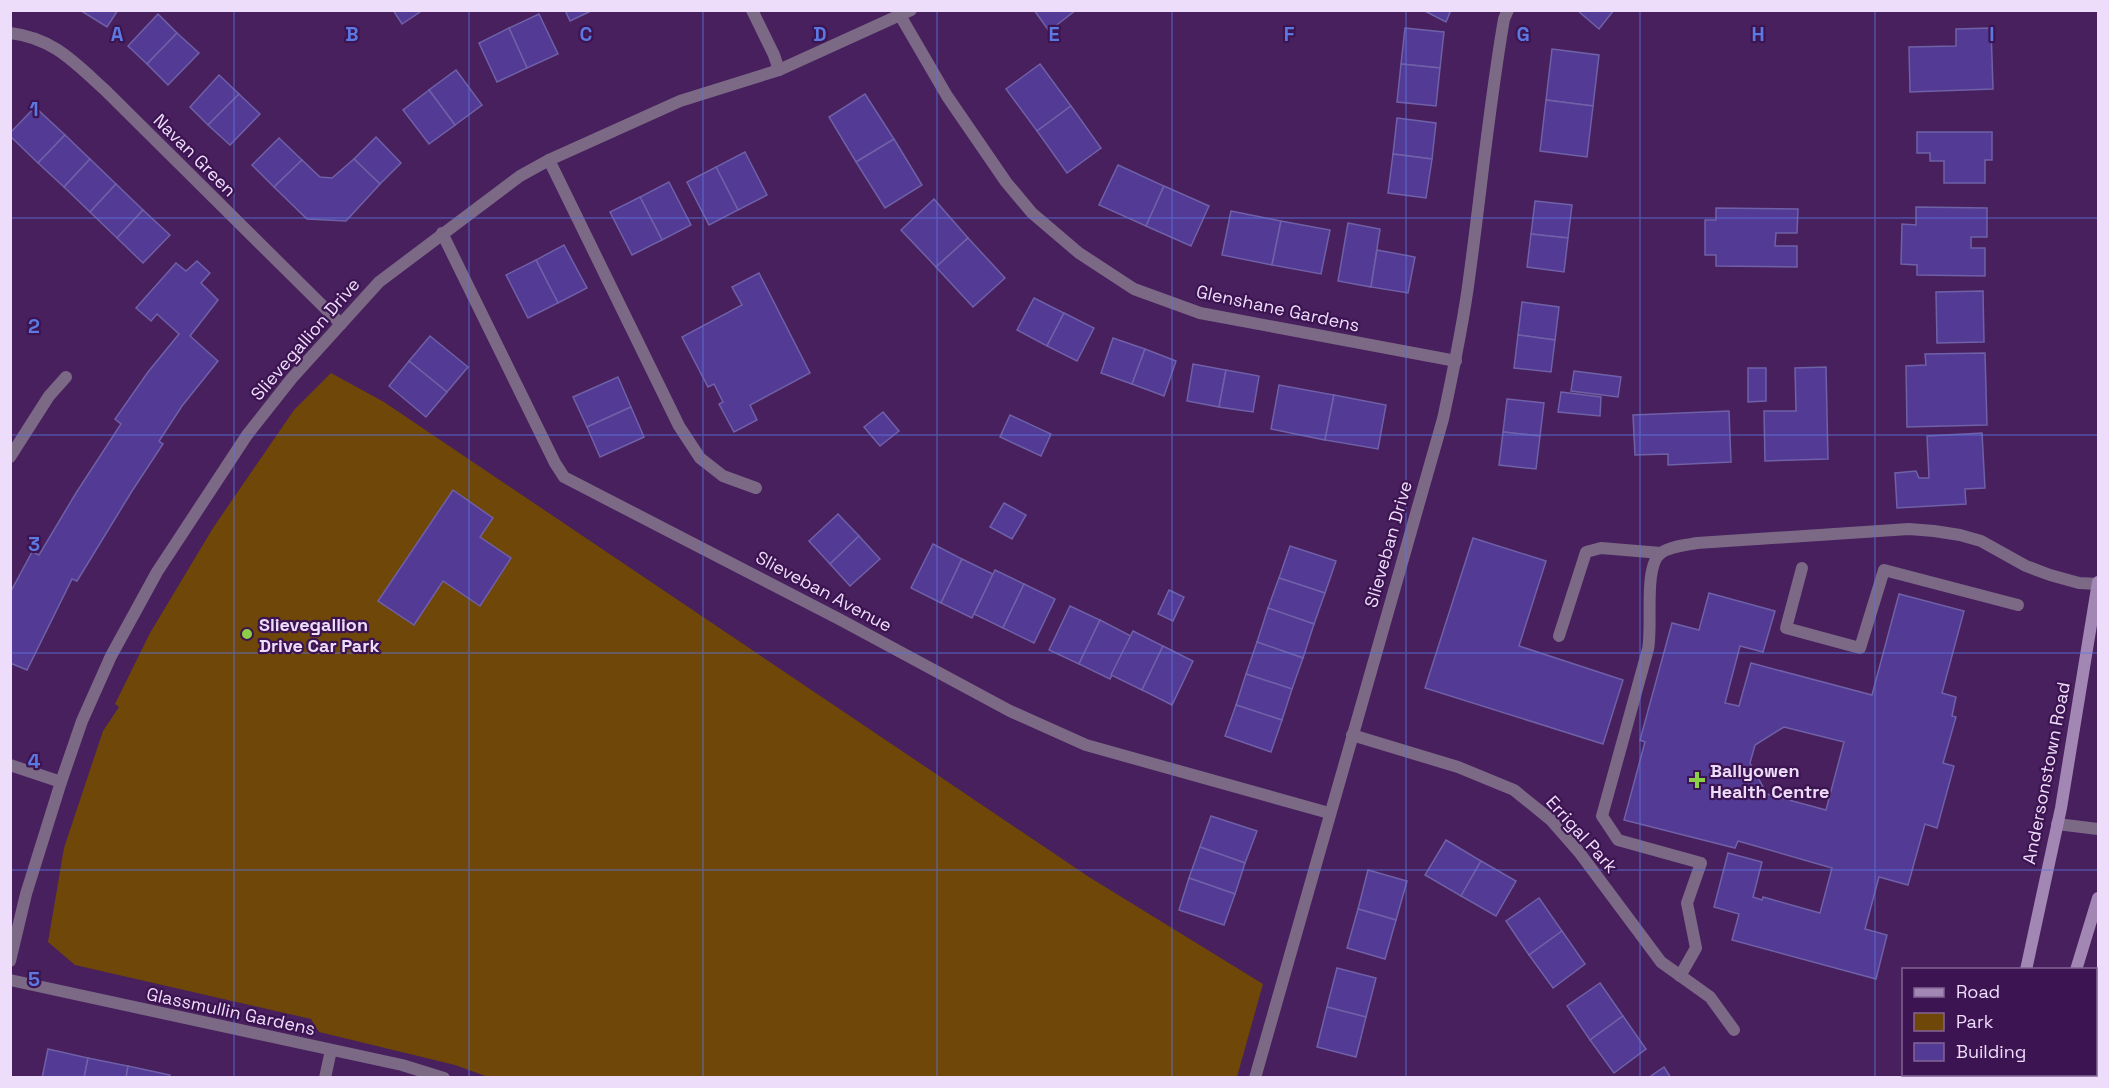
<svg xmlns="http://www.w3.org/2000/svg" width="2109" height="1088" font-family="'Space Grotesk',sans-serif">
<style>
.green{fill:#6e4709}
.building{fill:#533b95;stroke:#6f60a7;stroke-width:1.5;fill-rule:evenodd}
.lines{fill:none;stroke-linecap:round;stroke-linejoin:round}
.service{stroke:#7b6986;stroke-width:12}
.minor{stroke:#7b6986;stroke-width:12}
.tertiary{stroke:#7b6986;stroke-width:12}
.secondary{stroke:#a286b4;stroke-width:12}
.grid{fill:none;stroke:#5c79e2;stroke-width:1.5;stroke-opacity:0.55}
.poi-dot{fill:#8cce45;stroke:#3c1451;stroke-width:2}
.labels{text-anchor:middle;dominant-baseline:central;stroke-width:4.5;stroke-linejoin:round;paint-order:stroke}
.street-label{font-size:18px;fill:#eeddfa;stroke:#3c1451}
.poi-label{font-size:18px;font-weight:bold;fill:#eeddfa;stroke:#3c1451;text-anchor:start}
.grid-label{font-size:20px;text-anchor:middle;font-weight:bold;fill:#5c79e2;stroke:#3c1451;stroke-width:4.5;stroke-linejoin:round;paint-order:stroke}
</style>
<rect width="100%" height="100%" fill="#47205d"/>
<!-- green -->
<path class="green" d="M 331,373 L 384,402 L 1089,877 L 1263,984 L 1237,1077 L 491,1078 L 455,1065 L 319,1032 L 311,1019 L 75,965 L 48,942 L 64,848 L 103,731 L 119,707 L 115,704 L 150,633 L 213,528 L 294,410 Z"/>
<!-- building -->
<g class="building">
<path d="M 84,10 L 118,10 L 107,27 L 83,12 Z"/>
<path d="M 393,10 L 419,10 L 420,12 L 402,24 Z"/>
<path d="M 565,10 L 593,10 L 570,21 Z"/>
<path d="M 1034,10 L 1076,10 L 1049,31 Z"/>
<path d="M 1423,10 L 1451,10 L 1446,22 Z"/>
<path d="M 1577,10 L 1614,10 L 1599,29 Z"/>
<path d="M 158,14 L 177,33 L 147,64 L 128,46 Z"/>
<path d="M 539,14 L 558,54 L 527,68 L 509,28 Z"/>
<path d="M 509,28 L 527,68 L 497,82 L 479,43 Z"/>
<path d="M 1405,28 L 1444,32 L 1440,68 L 1401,64 Z"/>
<path d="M 1991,28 L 1993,89 L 1910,92 L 1909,47 L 1956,46 L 1956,29 Z"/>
<path d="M 177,33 L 199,53 L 168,85 L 147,64 Z"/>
<path d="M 1552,49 L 1599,55 L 1593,106 L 1546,100 Z"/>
<path d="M 1040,64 L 1071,106 L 1037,131 L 1006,89 Z"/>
<path d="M 1401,64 L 1440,68 L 1436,106 L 1397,102 Z"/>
<path d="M 456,70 L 482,105 L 455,125 L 429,90 Z"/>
<path d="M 219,75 L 239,94 L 208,125 L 190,107 Z"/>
<path d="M 429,90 L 455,125 L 429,144 L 403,110 Z"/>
<path d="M 239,94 L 260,114 L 230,145 L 208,125 Z"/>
<path d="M 865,94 L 894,139 L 856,162 L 829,117 Z"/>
<path d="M 1546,100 L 1593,106 L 1587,157 L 1540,151 Z"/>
<path d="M 1071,106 L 1101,148 L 1067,173 L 1037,131 Z"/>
<path d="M 35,107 L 65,135 L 38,163 L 10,136 L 10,133 Z"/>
<path d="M 1397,118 L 1436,123 L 1432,159 L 1393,154 Z"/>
<path d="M 1917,132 L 1992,132 L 1992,160 L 1985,160 L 1985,183 L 1944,183 L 1944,161 L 1930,161 L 1930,153 L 1917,153 Z"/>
<path d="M 65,135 L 90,159 L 64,187 L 38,163 Z"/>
<path d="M 376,137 L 401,163 L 380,184 L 354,159 Z"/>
<path d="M 279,138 L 302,160 L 274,187 L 252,165 Z"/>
<path d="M 894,139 L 922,185 L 885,208 L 856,162 Z"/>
<path d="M 745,152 L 767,195 L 738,210 L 716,167 Z"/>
<path d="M 1393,154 L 1432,159 L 1426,198 L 1388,193 Z"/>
<path d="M 90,159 L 116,184 L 90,212 L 64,187 Z"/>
<path d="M 354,159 L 380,184 L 346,221 L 307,219 L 274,187 L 302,160 L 320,177 L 332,178 Z"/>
<path d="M 1118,165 L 1164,186 L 1146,226 L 1099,205 Z"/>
<path d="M 716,167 L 738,210 L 709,225 L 687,182 Z"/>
<path d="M 669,182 L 691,225 L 662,240 L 640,197 Z"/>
<path d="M 116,184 L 143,210 L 117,238 L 90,212 Z"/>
<path d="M 1164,186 L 1209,206 L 1191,246 L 1146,226 Z"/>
<path d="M 640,197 L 662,240 L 632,255 L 610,212 Z"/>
<path d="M 934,199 L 968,238 L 936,267 L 901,230 Z"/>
<path d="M 1535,201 L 1572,205 L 1568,238 L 1531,234 Z"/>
<path d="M 1916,207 L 1987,208 L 1987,237 L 1971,237 L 1971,248 L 1985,248 L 1985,276 L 1917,275 L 1917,265 L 1901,264 L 1902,224 L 1916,225 Z"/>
<path d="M 1716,208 L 1798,209 L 1797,233 L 1776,233 L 1775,246 L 1797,246 L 1797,267 L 1716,266 L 1716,255 L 1705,255 L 1705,220 L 1716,220 Z"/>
<path d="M 143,210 L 170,235 L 143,263 L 117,238 Z"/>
<path d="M 1231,211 L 1281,221 L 1272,265 L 1222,255 Z"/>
<path d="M 1281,221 L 1330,230 L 1321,274 L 1272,265 Z"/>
<path d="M 1348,223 L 1380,229 L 1371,287 L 1338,281 Z"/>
<path d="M 1531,234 L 1568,238 L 1564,272 L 1527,267 Z"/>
<path d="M 968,238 L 1005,278 L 973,307 L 936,267 Z"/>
<path d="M 564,245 L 587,288 L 558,303 L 536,260 Z"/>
<path d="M 1377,250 L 1415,257 L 1408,293 L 1371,287 Z"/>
<path d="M 536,260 L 558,303 L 528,318 L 506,275 Z"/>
<path d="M 197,261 L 210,273 L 201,283 L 218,300 L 190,336 L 218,361 L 182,406 L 159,441 L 163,444 L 132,491 L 77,581 L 72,579 L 27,670 L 10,663 L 10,593 L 32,552 L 39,555 L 76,493 L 121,424 L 115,419 L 148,372 L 179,334 L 157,314 L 151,321 L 136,308 L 176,263 L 186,271 Z"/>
<path d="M 759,273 L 810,373 L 750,405 L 757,420 L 734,432 L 719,404 L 723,402 L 714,384 L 708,387 L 682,337 L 742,305 L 732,287 Z"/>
<path d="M 1983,291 L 1984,342 L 1937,343 L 1936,292 Z"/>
<path d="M 1034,298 L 1064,313 L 1047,346 L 1017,330 Z"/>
<path d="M 1522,302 L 1559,307 L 1555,340 L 1518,335 Z"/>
<path d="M 1064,313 L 1094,328 L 1077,361 L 1047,346 Z"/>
<path d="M 1518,335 L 1555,340 L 1551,372 L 1514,368 Z"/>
<path d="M 430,336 L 468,367 L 447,392 L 409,361 Z"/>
<path d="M 1113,338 L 1145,349 L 1132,384 L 1101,373 Z"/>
<path d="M 1145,349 L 1176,361 L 1164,396 L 1132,384 Z"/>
<path d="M 1985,353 L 1987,425 L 1907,427 L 1906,366 L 1926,365 L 1925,354 Z"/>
<path d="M 409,361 L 447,392 L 426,417 L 389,386 Z"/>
<path d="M 1193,364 L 1226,370 L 1219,407 L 1187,401 Z"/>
<path d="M 1826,367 L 1828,459 L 1765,461 L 1764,411 L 1796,411 L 1795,368 Z"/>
<path d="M 1748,368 L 1766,368 L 1766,401 L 1748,402 Z"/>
<path d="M 1226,370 L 1259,376 L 1253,412 L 1219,407 Z"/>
<path d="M 1574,371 L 1621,377 L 1618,397 L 1571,391 Z"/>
<path d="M 618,377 L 631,407 L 587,427 L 573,397 Z"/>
<path d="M 1279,385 L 1334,395 L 1325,440 L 1271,429 Z"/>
<path d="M 1561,392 L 1601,397 L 1600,416 L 1558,412 Z"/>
<path d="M 1334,395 L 1386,405 L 1378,449 L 1325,440 Z"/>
<path d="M 1507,399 L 1544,403 L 1540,436 L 1503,432 Z"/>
<path d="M 631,407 L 644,437 L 600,457 L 587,427 Z"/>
<path d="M 1729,411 L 1731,462 L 1668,465 L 1668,454 L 1635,455 L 1633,415 Z"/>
<path d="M 883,412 L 899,431 L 880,446 L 864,427 Z"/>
<path d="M 1010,415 L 1051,434 L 1041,456 L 1000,437 Z"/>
<path d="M 1503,432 L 1540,436 L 1536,469 L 1499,465 Z"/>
<path d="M 1982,433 L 1985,488 L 1965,489 L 1966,504 L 1897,508 L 1895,473 L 1916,471 L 1919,478 L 1929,478 L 1927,436 Z"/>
<path d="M 453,490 L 493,518 L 480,537 L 511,558 L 480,606 L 443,581 L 414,625 L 378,601 Z"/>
<path d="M 1004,503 L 1026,515 L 1012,539 L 990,527 Z"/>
<path d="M 838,514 L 859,536 L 830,564 L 809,541 Z"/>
<path d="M 859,536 L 880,559 L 850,586 L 830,564 Z"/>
<path d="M 1473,538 L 1546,561 L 1519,646 L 1623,680 L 1603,744 L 1425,688 Z"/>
<path d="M 933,544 L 962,559 L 941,603 L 911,588 Z"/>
<path d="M 1290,546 L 1336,561 L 1325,593 L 1279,578 Z"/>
<path d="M 962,559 L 993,574 L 972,618 L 941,603 Z"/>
<path d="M 995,570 L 1024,584 L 1003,628 L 974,614 Z"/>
<path d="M 1279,578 L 1325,593 L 1314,624 L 1268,608 Z"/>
<path d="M 1024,584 L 1055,599 L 1034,643 L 1003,628 Z"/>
<path d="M 1169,590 L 1184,597 L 1173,621 L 1158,614 Z"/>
<path d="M 1709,593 L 1775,611 L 1763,652 L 1740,646 L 1725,703 L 1739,706 L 1751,663 L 1872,695 L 1899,594 L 1964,611 L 1942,693 L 1956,697 L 1952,716 L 1956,717 L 1943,763 L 1954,766 L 1937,828 L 1925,824 L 1908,885 L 1879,877 L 1865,929 L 1887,935 L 1876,979 L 1732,940 L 1739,914 L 1714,907 L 1728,853 L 1762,862 L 1753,897 L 1762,900 L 1763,897 L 1820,913 L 1832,868 L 1738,841 L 1735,848 L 1624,820 L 1645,742 L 1640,740 L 1672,623 L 1699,630 ZM 1784,727 L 1844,742 L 1826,810 L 1767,794 L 1750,763 L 1755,745 Z"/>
<path d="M 1070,606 L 1100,620 L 1079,664 L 1049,650 Z"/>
<path d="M 1268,608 L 1314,624 L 1303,658 L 1257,642 Z"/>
<path d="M 1100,620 L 1131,636 L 1110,679 L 1079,664 Z"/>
<path d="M 1133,631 L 1163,646 L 1142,690 L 1111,675 Z"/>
<path d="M 1257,642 L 1303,658 L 1292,689 L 1246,674 Z"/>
<path d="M 1163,646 L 1193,661 L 1172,705 L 1142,690 Z"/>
<path d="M 1246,674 L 1292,689 L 1282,720 L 1236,705 Z"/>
<path d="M 1236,705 L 1282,720 L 1271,752 L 1225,736 Z"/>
<path d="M 1211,816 L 1257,831 L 1245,863 L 1200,847 Z"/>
<path d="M 1446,840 L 1481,861 L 1461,896 L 1425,875 Z"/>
<path d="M 1200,847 L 1245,863 L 1235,894 L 1189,878 Z"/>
<path d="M 1481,861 L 1516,881 L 1496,916 L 1461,896 Z"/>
<path d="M 1368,870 L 1407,881 L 1396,920 L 1358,909 Z"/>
<path d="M 1189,878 L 1235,894 L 1224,925 L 1179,910 Z"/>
<path d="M 1539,898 L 1562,931 L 1529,955 L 1506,921 Z"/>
<path d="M 1358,909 L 1396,920 L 1385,959 L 1347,948 Z"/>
<path d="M 1562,931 L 1585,964 L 1553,988 L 1529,955 Z"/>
<path d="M 1337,968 L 1376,978 L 1366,1017 L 1327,1007 Z"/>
<path d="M 1600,983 L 1623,1016 L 1590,1040 L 1567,1006 Z"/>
<path d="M 1327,1007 L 1366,1017 L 1356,1057 L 1317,1047 Z"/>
<path d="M 1623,1016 L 1646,1049 L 1614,1073 L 1590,1040 Z"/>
<path d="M 48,1049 L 88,1058 L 84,1078 L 42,1078 Z"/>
<path d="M 88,1058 L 128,1066 L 126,1078 L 84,1078 Z"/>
<path d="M 128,1066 L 170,1075 L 169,1078 L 126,1078 Z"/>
<path d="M 1664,1067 L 1671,1078 L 1648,1078 Z"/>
</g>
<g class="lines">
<!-- service -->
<g class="service">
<path d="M 549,160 L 679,426 L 700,458 L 723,476 L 756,488"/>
<path d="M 10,457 L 49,396 L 66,377"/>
<path d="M 1802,568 L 1786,628 L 1860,648 L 1884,570 L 2018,605"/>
<path d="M 1559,636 L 1586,552 L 1601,548 L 1661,553"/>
<path d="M 1680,976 L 1696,948 L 1687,903 L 1701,863 L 1618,840 L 1602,816 L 1648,649 C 1653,626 1643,566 1661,553 C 1671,546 1686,545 1697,543 L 1909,529 L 1934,531 L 1960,535 L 1981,541 L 2026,566 L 2050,575 L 2079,583 L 2098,584"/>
</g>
<!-- minor -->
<g class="minor">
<path d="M 752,10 L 774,55 L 779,70"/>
<path d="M 901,17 L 947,96 L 1006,182 L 1032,213 L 1079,253 L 1134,289 L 1200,313 L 1456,361"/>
<path d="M 10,33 C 53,38 74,62 105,90 L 341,324"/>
<path d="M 442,233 L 555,463 L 564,477 L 839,619 L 1010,711 L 1086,745 L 1329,813"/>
<path d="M 1352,735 L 1458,767 L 1514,790 L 1551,820 L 1579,852 L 1661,962 L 1710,997 L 1734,1030"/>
<path d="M 10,765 L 61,782"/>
<path d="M 10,961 L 26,894 L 61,782 L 82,721 L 111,656 L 157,572 L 247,435 L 292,378 L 379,282 L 520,176 L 549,160 L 680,101 L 779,70 L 911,10"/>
<path d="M 10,980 L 402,1065 L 444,1078"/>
<path d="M 325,1078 L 331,1050"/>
<path d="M 1255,1078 L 1443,419 C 1453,372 1463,326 1469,279 C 1481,192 1489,105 1504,19 L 1508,10"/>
</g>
<!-- tertiary -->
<path class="tertiary" d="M 2057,824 L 2098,829"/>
<!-- secondary -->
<g class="secondary">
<path d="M 2026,970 L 2061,808 L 2098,582"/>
<path d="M 2076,970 L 2098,898"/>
<path d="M 2003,1078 L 2003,1074"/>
<path d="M 2035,1078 L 2036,1074"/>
</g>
</g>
<!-- grid -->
<path class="grid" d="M 234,10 L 234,1078M 469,10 L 469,1078M 703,10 L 703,1078M 937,10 L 937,1078M 1172,10 L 1172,1078M 1406,10 L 1406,1078M 1640,10 L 1640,1078M 1875,10 L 1875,1078M 10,218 L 2098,218M 10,435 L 2098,435M 10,653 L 2098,653M 10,870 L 2098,870"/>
<!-- markers -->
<g class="poi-dot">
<circle cx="247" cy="634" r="6"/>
<path d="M1694 771h6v6h6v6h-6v6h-6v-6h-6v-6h6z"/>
</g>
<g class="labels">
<!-- street labels -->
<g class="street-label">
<text transform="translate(195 155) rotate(45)">Navan Green</text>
<text transform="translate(1278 308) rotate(12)">Glenshane Gardens</text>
<text transform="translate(305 339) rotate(-49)">Slievegallion Drive</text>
<text transform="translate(1388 544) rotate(-74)">Slieveban Drive</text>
<text transform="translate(824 591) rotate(28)">Slieveban Avenue</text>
<text transform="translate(2046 773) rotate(-79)">Andersonstown Road</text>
<text transform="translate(1582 834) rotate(48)">Errigal Park</text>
<text transform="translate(231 1011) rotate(12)">Glassmullin Gardens</text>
</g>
<!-- poi labels -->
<g class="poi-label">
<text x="259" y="624">Slievegallion<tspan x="259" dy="21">Drive Car Park</tspan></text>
<text x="1710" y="770">Ballyowen<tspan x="1710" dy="21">Health Centre</tspan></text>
</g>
</g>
<g class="grid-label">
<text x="117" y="41">A</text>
<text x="352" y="41">B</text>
<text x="586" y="41">C</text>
<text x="820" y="41">D</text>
<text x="1054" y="41">E</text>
<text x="1289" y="41">F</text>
<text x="1523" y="41">G</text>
<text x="1758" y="41">H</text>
<text x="1992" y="41">I</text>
<text x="34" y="116">1</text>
<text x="34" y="333">2</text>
<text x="34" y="551">3</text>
<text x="34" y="768">4</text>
<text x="34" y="986">5</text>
</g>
<!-- border -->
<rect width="2109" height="1088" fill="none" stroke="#eeddfa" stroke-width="24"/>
<!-- legend -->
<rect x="1902" y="968" width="195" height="108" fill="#3c1451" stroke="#836495" stroke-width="1.5"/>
<rect x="1914" y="988" width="30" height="9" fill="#a286b4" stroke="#836495" stroke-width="1.5"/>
<text x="1956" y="998" font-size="18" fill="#eeddfa">Road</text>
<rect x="1914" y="1013" width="30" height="18" fill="#6e4709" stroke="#836495" stroke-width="1.5"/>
<text x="1956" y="1028" font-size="18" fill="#eeddfa">Park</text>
<rect x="1914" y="1043" width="30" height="18" fill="#533b95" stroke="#836495" stroke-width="1.5"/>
<text x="1956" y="1058" font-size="18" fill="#eeddfa">Building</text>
</svg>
